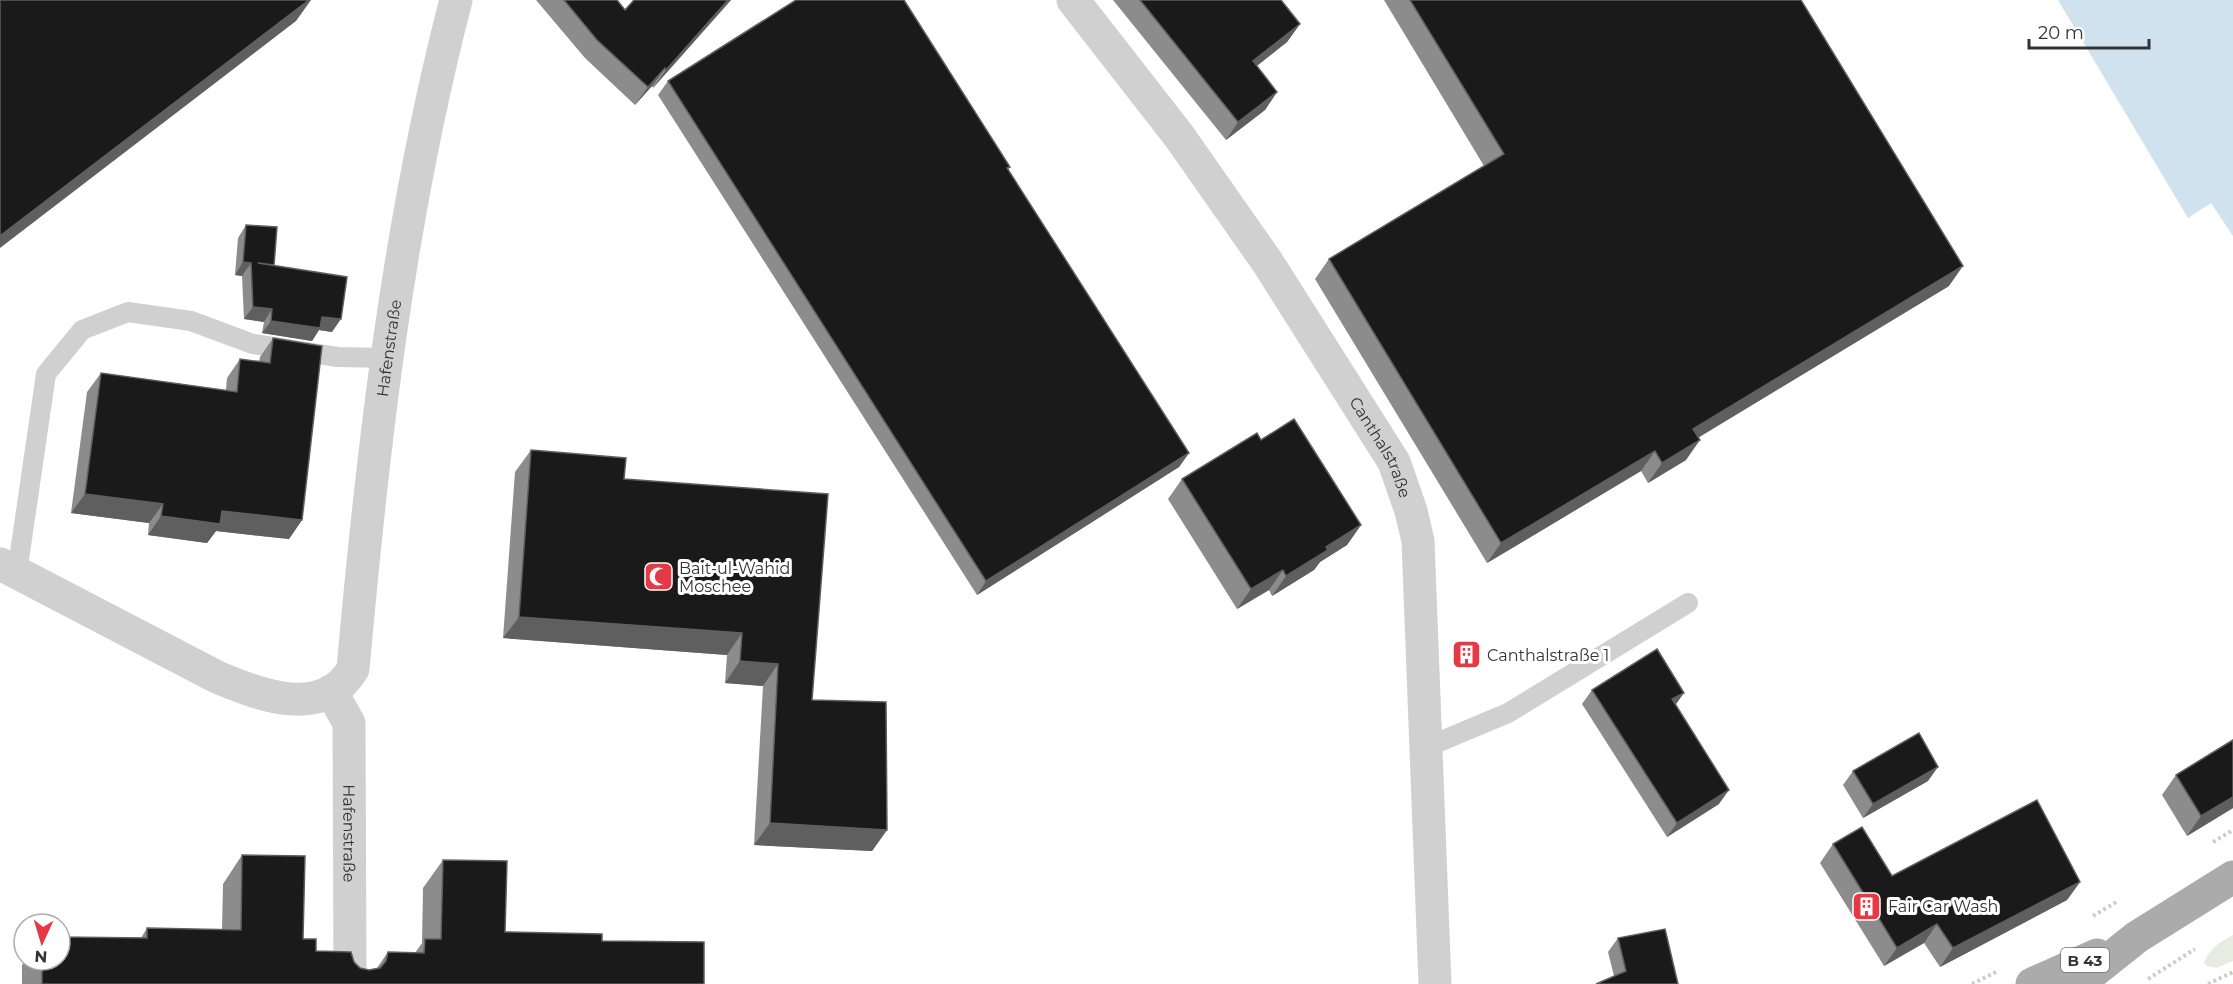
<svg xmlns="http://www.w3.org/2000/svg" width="2233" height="984" font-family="Montserrat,sans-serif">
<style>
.green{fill:#e6ecdf}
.water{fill:#cfe2ee}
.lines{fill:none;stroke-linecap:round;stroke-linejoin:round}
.path{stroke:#cdcdcd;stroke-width:4;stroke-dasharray:3 3;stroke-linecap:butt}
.lane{stroke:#d0d0d0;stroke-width:20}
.street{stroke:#d0d0d0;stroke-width:33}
.primary{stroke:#ababab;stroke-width:33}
.wall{fill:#8c8c8c}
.shaded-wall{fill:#5f5f5f}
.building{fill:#1a1a1a;stroke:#5f5f5f;stroke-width:1.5}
.labels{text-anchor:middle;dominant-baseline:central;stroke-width:6;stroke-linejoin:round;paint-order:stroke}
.shield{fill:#fff;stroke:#707070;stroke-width:1.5}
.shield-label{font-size:15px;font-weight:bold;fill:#333}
.street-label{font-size:16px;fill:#333;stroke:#fff}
.poi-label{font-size:16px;fill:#333;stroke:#fff;text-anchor:start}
</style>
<rect width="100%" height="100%" fill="#fff"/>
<!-- green -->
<path class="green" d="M 2233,935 L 2233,961 L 2216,968 L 2207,966 L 2204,963 C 2210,948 2220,942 2233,935 Z"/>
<!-- water -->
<path class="water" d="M 2058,0 L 2233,0 L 2233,236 L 2211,203 L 2188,218 Z"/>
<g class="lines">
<!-- path -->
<g class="path">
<path d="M 2213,842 L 2233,830"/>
<path d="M 2093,916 L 2118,901"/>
<path d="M 2148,979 L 2195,949"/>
<path d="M 1972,984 L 1996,972"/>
<path d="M 2208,984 L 2233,972"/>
</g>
<!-- lane -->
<g class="lane">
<path d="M 17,573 L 46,374 L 82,330 L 128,312 L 191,321 L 253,344 L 338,357 L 388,358"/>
<path d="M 1427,747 L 1508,713 L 1688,603"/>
</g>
<!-- street -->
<g class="street">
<path id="s1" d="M 1073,0 L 1179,136 L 1268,263 L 1394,462 L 1411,511 L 1418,541 L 1435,984"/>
<path id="s2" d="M 0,564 L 217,677 C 260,695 323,720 353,669 C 373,444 399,219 456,0"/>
<path id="s3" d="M 331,691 L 349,723 L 350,980"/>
</g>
<!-- primary -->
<g class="primary">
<path d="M 2032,984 L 2097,955"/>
<path d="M 2078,984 L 2137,937 L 2233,877"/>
</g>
</g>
<!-- wall -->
<g class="wall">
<path d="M 536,0 L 617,0 L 625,10 L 731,0 L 653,88 L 652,86 L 635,105 L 585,58 Z"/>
<path d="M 1113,0 L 1281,0 L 1300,24 L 1287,42 L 1257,66 L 1277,92 L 1265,110 L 1226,140 Z"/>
<path d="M 1384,0 L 1801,0 L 1949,286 L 1698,438 L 1686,460 L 1648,483 L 1641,471 L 1487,563 L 1315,279 L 1329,259 L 1484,166 Z"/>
<path d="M 668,81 L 1010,167 L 1008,170 L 1189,453 L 1179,467 L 977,595 L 658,95 Z"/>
<path d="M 246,225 L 273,266 L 332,332 L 319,330 L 312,341 L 262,333 L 264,322 L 244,319 L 242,276 L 235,275 L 238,238 Z"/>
<path d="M 273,338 L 302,520 L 289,539 L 216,531 L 207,543 L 148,535 L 149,523 L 71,513 L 87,392 L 101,373 L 226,390 L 227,378 L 240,359 L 259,362 L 260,357 Z"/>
<path d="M 1261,440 L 1361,525 L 1347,545 L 1320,562 L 1314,570 L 1272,596 L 1269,590 L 1237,609 L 1168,499 L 1182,479 Z"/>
<path d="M 531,450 L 624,479 L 812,700 L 887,830 L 872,851 L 754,845 L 763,686 L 725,683 L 727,655 L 503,638 L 515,472 Z"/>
<path d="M 1592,690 L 1676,704 L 1719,804 L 1667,837 L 1582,704 Z"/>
<path d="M 1853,771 L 1928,781 L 1863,818 L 1843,785 Z"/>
<path d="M 2176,775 L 2233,808 L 2187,836 L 2162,795 Z"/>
<path d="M 1833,844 L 1892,876 L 2080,882 L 2067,900 L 1940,967 L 1924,943 L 1884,966 L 1820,863 Z"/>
<path d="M 242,855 L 303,939 L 316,951 L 354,962 L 360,968 L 369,970 L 377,968 L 388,952 L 415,953 L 422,943 L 423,888 L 443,860 L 505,932 L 602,941 L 704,984 L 22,984 L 22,965 L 25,960 L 60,960 L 141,938 L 147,928 L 222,930 L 223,884 Z"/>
<path d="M 1618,938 L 1678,984 L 1614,976 L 1608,952 Z"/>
</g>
<!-- shaded-wall -->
<g class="shaded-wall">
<path d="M 309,0 L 311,0 L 296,21 L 0,248 L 0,236 Z"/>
<path d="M 728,0 L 731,0 L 653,88 L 666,70 Z"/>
<path d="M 1300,24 L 1287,42 L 1240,79 L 1253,61 Z"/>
<path d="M 665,68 L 652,86 L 635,105 L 648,87 Z"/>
<path d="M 1277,92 L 1265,110 L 1226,140 L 1238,122 Z"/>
<path d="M 243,262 L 251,263 L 242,276 L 235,275 Z"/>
<path d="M 1963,266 L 1949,286 L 1679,449 L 1693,429 Z"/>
<path d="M 253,307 L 272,309 L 264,322 L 244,319 Z"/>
<path d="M 322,317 L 341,319 L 332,332 L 319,330 L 312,341 L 262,333 L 271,321 Z"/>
<path d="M 1700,440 L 1686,460 L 1648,483 L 1662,463 Z"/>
<path d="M 1655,451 L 1641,471 L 1487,563 L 1501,543 Z"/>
<path d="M 1189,453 L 1179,467 L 977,595 L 986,581 Z"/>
<path d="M 85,494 L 163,504 L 149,523 L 71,513 Z"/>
<path d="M 222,511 L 302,520 L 289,539 L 216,531 L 207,543 L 148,535 L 161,516 Z"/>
<path d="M 1361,525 L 1347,545 L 1320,562 L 1314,570 L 1272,596 L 1286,576 L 1326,547 Z"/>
<path d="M 1283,570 L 1269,590 L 1237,609 L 1251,589 Z"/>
<path d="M 519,617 L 742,633 L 727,655 L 503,638 Z"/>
<path d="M 740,661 L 778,664 L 763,686 L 725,683 Z"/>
<path d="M 1684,693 L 1674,707 L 1672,699 Z"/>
<path d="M 1938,767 L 1928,781 L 1863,818 L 1873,804 Z"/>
<path d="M 1729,790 L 1719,804 L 1667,837 L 1677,823 Z"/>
<path d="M 2233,797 L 2233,808 L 2187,836 L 2201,816 Z"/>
<path d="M 770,823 L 887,830 L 872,851 L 754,845 Z"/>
<path d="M 2080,882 L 2067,900 L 1940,967 L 1953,948 Z"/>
<path d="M 1937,924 L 1924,943 L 1884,966 L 1897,948 Z"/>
</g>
<!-- building -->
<g class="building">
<path d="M 0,0 L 309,0 L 0,236 Z"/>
<path d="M 564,0 L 617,0 L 625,10 L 634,0 L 728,0 L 666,70 L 665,68 L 648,87 L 597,40 Z"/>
<path d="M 796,0 L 904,0 L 1010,167 L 1007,168 L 1189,453 L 986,581 L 668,81 Z"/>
<path d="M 1140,0 L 1281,0 L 1300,24 L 1253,61 L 1277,92 L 1238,122 Z"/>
<path d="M 1410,0 L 1801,0 L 1963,266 L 1693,429 L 1700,440 L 1662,463 L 1655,451 L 1501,543 L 1329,259 L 1504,154 Z"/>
<path d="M 246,225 L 277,227 L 274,265 L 258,263 L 347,277 L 341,319 L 322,317 L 320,328 L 271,321 L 272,309 L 253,307 L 251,263 L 243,262 Z"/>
<path d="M 273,338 L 322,346 L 302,520 L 222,511 L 220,524 L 161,516 L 163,504 L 85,494 L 101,373 L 237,392 L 240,359 L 270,363 Z"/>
<path d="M 1294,419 L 1361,525 L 1326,547 L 1328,550 L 1286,576 L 1283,570 L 1251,589 L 1182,479 L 1257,433 L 1261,440 Z"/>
<path d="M 531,450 L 626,458 L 624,479 L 828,494 L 812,700 L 886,702 L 887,830 L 770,823 L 778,664 L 740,661 L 742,633 L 519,617 Z"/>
<path d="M 1657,649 L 1684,693 L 1672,699 L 1729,790 L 1677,823 L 1592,690 Z"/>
<path d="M 1919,733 L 1938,767 L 1873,804 L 1853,771 Z"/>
<path d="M 2233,740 L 2233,797 L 2201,816 L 2176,775 Z"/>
<path d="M 2037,800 L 2080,882 L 1953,948 L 1937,924 L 1897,948 L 1833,844 L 1862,827 L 1892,876 Z"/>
<path d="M 242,855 L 305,856 L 303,939 L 316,939 L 316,951 L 351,952 L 354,962 L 360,968 L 369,970 L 380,968 L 386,961 L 388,952 L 424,953 L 425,939 L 441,939 L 443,860 L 507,861 L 505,932 L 602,934 L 602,941 L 704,942 L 704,984 L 42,984 L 42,960 L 60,960 L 60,937 L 147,938 L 147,928 L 241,930 Z"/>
<path d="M 1665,929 L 1678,984 L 1596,984 L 1626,971 L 1618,938 Z"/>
</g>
<!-- icons -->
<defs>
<symbol id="mosque-square" viewBox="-11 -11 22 22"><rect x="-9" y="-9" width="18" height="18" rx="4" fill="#e63946" stroke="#fff"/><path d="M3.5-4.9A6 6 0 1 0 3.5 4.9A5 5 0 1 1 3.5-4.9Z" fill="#fff"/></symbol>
<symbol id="building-square" viewBox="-11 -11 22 22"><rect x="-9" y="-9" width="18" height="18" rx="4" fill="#e63946" stroke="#fff"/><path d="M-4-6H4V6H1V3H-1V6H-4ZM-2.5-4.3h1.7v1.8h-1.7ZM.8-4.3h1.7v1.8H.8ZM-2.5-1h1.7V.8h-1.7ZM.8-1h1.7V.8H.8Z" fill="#fff"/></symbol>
</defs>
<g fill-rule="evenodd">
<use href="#mosque-square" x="642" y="560" width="33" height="33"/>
<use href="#building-square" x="1450" y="638" width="33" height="33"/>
<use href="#building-square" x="1850" y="890" width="33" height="33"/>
</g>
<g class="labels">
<!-- shield labels -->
<rect class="shield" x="2061" y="948" width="48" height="24" rx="4.5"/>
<g class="shield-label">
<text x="2085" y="960">B 43</text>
</g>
<!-- street labels -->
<g class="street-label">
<text stroke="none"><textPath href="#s2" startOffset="718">Hafenstraße</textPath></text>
<text stroke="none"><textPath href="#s1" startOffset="544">Canthalstraße</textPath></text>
<text stroke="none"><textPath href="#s3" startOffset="147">Hafenstraße</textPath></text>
</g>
<!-- poi labels -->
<g class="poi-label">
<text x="679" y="568">Bait-ul-Wahid<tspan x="679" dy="18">Moschee</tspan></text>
<text x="1487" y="655">Canthalstraße 1</text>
<text x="1888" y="906">Fair Car Wash</text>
</g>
</g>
<!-- north arrow -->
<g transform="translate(42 942) rotate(184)"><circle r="28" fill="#ffffff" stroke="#adadad" stroke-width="1.5"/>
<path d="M0-4.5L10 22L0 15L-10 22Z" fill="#e63946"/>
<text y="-9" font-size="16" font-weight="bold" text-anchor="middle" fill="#333333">N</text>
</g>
<!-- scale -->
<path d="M2029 39v9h120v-9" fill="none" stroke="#333333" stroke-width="3"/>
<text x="2038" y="39" font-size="18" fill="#333333" stroke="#ffffff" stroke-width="4.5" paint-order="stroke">20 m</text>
</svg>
